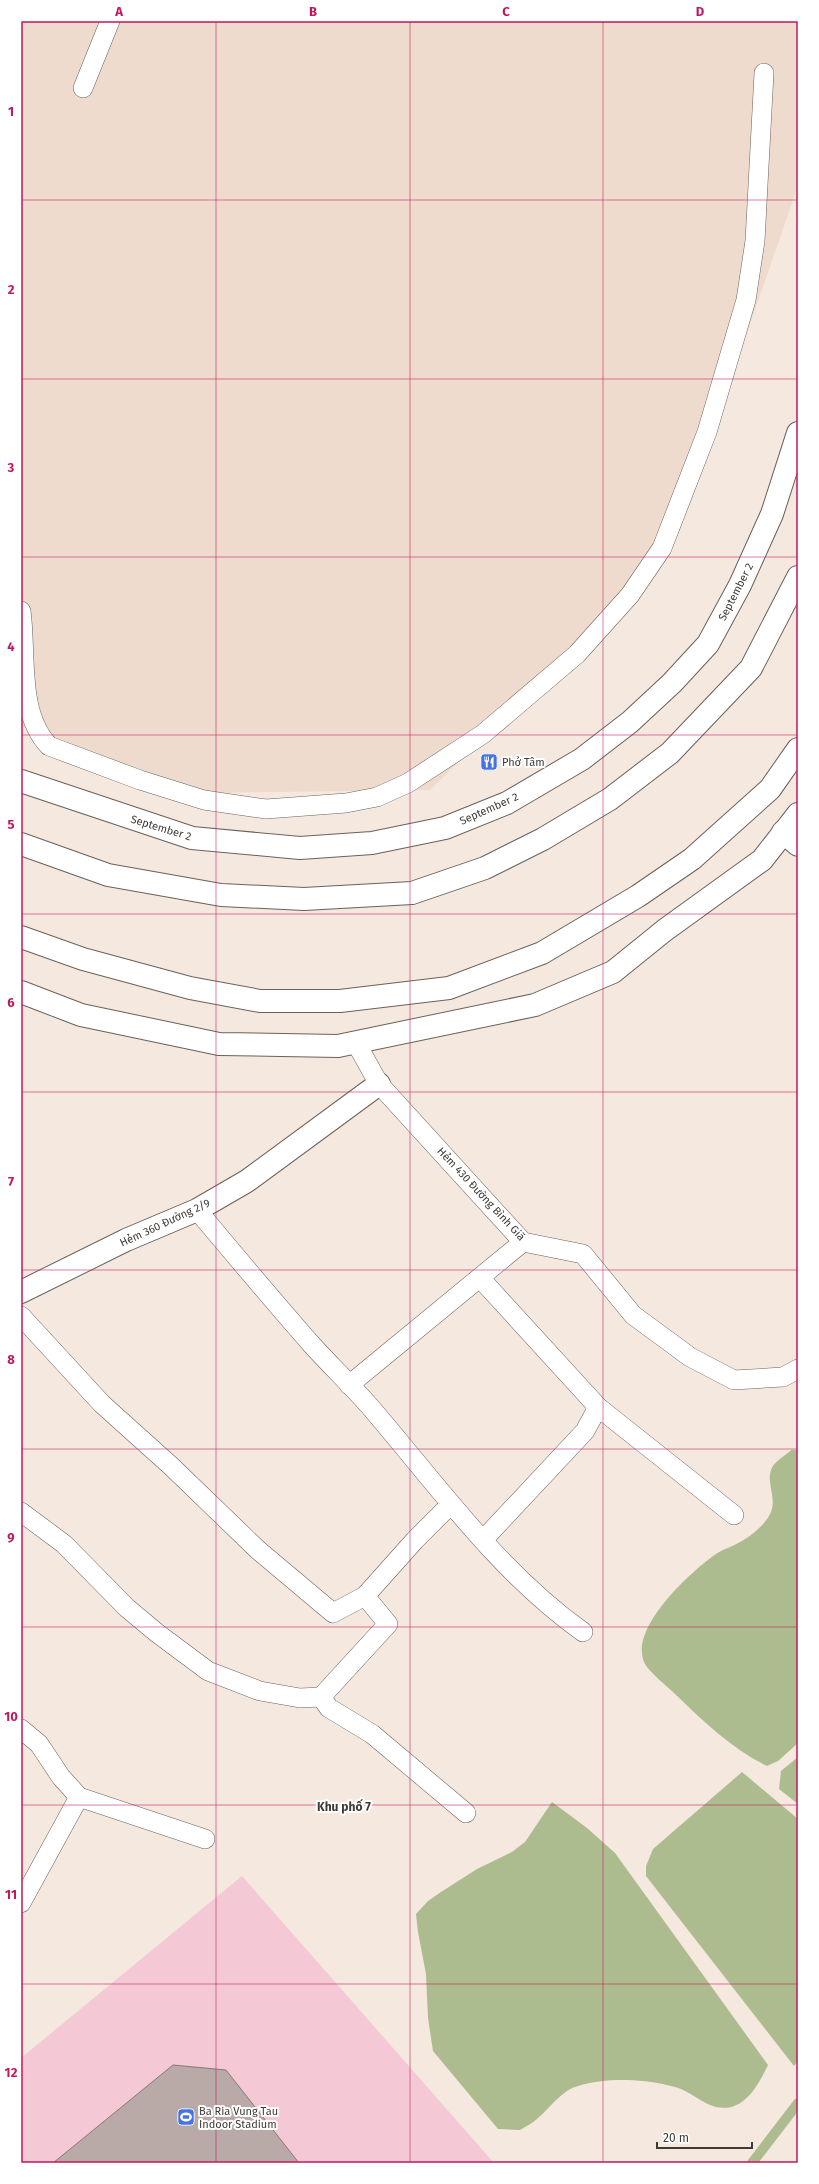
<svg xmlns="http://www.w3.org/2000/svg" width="819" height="2184" font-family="'Fira Sans',sans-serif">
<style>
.built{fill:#eedbcd}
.green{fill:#f5c8d5}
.water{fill:#adbc8e}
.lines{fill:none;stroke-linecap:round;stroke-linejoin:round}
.stream{stroke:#adbc8e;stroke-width:10}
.building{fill:#b9aaa7;stroke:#877977}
.lane-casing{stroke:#6b6159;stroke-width:20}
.street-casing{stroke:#6b6159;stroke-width:24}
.secondary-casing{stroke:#6b6159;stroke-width:24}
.primary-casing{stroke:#6b6159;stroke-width:24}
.lane{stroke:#fff;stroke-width:19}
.street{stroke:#fff;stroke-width:22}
.secondary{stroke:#fff;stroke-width:22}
.primary{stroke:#fff;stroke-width:22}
.grid{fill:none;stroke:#c2185b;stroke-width:1;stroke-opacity:0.55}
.labels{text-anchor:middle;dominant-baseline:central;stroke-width:4;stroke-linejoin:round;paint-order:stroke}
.street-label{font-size:11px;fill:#3e3a36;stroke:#fff}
.poi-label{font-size:11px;fill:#3e3a36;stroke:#fff;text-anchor:start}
.neighbourhood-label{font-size:12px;font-weight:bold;fill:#3e3a36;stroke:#fff}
.neatline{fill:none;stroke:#c2185b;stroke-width:1.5}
.grid-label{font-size:13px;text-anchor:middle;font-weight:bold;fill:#c2185b}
</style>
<rect width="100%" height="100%" fill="#f4e8df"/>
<!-- built -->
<path class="built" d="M 21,21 L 798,21 L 798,186 L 693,488 L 630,595 L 430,790 L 205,793 L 21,726 Z"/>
<!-- green -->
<path class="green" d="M 242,1876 L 494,2163 L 21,2163 L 21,2058 Z"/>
<!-- water -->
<g class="water">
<path d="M 791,1450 L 798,1450 L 798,1743 L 778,1761 L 767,1766 C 732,1749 703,1721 675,1694 C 667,1686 650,1673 645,1664 C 627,1630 690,1572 716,1554 C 723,1549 732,1547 740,1542 C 748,1538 758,1530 764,1523 C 784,1501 762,1484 773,1466 C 777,1460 786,1455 791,1450 Z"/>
<path d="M 798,1757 L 798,1804 L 779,1789 L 781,1771 Z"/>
<path d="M 742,1772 L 798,1819 L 798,2061 L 794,2066 L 646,1876 L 646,1866 L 653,1849 Z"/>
<path d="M 552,1802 L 587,1828 L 615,1853 L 768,2065 C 758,2085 744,2113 716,2107 C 701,2103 690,2091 675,2087 C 646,2079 607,2077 578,2086 C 562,2090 550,2108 538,2118 C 533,2123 526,2126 520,2130 L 498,2129 L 433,2051 L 428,2018 L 426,1974 L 418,1932 L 416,1914 L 428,1901 L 441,1892 L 477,1869 L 512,1852 L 525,1842 Z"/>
</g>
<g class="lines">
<!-- stream -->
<path class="stream" d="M 752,2163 L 798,2103"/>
</g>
<!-- building -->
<path class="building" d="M 173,2065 L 226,2070 L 299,2163 L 53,2163 Z"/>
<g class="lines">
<defs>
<g id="lane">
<path d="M 83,88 L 110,21"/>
<path d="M 21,611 C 27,653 17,713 49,746 L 140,780 L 204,800 L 266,809 L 346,803 L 377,797 L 408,783 L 483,734 L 577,654 L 630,595 L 662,548 L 707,432 L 746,300 L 755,241 L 764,73"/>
<path d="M 356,1043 L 379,1084 L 523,1242 L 583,1254 L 633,1315 L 690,1357 L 734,1380 L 783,1377 L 798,1369"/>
<path d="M 197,1210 C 235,1255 273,1301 312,1345 C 332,1367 353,1387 372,1409 C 438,1486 499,1572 583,1632"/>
<path d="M 480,1278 L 598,1407 L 734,1515"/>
<path d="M 21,1316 L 102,1404 L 171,1466 L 258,1550 L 333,1613 L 365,1596 L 388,1624 L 321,1697 L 300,1698 L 260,1691 L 208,1671 L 157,1633 L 127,1608 L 64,1544 L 21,1512"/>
<path d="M 349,1385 L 523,1242"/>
<path d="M 483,1540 L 585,1431 L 598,1407"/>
<path d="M 365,1596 L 415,1540 L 450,1505"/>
<path d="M 321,1697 L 329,1708 L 372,1734 L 466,1813"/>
<path d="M 21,1729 L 39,1744 L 61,1777 L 79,1797 L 205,1839"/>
<path d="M 21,1903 L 79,1797"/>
</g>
<g id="street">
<path d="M 783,832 L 798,845"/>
<path d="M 21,1292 L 126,1240 L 197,1210 L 247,1181 L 379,1084"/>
</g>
<g id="secondary">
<path d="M 21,781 L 192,838 L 300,848 L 372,843 L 445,828 L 507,803 L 582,759 L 630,722 L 672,683 L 708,644 L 740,585 L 772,514 L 798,433"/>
<path d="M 21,992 L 81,1015 L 219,1044 L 338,1046 L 535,1005 L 613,972 L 665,930 L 762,860 L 798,814"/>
</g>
<g id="primary">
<path d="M 21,844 L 108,875 L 221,895 L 304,899 L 412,893 L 485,868 L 543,839 L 610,799 L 670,753 L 751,668 L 798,577"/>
<path d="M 21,937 L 83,959 L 190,988 L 260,1001 L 340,1001 L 449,988 L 542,953 L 638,896 L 692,859 L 770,789 L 798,749"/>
</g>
</defs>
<!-- lane casing -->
<use href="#lane" class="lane-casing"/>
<!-- street casing -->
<use href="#street" class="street-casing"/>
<!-- secondary casing -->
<use href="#secondary" class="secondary-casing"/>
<!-- primary casing -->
<use href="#primary" class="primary-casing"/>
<!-- lane -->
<use href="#lane" class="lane"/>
<!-- street -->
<use href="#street" class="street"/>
<!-- secondary -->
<use href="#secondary" class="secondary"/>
<!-- primary -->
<use href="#primary" class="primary"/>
</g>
<!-- grid -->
<path class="grid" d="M 216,21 L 216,2163M 410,21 L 410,2163M 603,21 L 603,2163M 21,200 L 798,200M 21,379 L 798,379M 21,557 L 798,557M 21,735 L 798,735M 21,914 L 798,914M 21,1092 L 798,1092M 21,1270 L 798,1270M 21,1449 L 798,1449M 21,1627 L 798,1627M 21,1805 L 798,1805M 21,1984 L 798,1984"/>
<!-- icons -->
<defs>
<symbol id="restaurant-square" viewBox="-11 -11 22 22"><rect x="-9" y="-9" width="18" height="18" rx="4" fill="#4573e4" stroke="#fff"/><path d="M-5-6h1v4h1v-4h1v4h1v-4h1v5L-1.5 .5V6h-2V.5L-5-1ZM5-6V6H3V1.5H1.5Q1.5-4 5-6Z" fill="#fff"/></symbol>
<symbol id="stadium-square" viewBox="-11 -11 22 22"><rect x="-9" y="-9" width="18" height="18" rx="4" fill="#4573e4" stroke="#fff"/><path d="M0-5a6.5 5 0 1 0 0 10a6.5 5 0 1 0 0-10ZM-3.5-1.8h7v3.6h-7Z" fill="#fff"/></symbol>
</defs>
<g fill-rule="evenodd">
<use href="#restaurant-square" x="479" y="752" width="20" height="20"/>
<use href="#stadium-square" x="176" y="2107" width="20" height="20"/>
</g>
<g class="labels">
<!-- street labels -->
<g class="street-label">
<text transform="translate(736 592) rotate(-63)">September 2</text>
<text transform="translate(489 809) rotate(-24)">September 2</text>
<text transform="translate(161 828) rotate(17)">September 2</text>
<text transform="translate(481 1194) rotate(47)">Hẻm 430 Đường Bình Giã</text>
<text transform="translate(165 1223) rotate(-25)">Hẻm 360 Đường 2/9</text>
</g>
<!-- poi labels -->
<g class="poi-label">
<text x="502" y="762">Phở Tâm</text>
<text x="199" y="2111">Ba Ria Vung Tau<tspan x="199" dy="13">Indoor Stadium</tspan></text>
</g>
<!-- neighbourhood labels -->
<g class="neighbourhood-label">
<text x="344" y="1807">Khu phố 7</text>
</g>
</g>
<!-- border -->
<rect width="819" height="2184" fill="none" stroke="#ffffff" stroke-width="44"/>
<!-- scale -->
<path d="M657 2142v6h95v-6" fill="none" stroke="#3e3a36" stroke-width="2"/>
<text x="663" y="2142" font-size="12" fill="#3e3a36" stroke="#ffffff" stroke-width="3" paint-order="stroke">20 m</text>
<rect x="22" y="22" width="775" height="2140" class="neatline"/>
<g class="grid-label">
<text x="119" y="16">A</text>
<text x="313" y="16">B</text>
<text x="506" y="16">C</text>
<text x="700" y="16">D</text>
<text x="11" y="116">1</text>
<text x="11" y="294">2</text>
<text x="11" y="472">3</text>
<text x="11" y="651">4</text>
<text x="11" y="829">5</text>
<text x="11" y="1007">6</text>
<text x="11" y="1186">7</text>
<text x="11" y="1364">8</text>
<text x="11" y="1542">9</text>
<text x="11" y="1721">10</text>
<text x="11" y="1899">11</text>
<text x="11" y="2077">12</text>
</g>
</svg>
